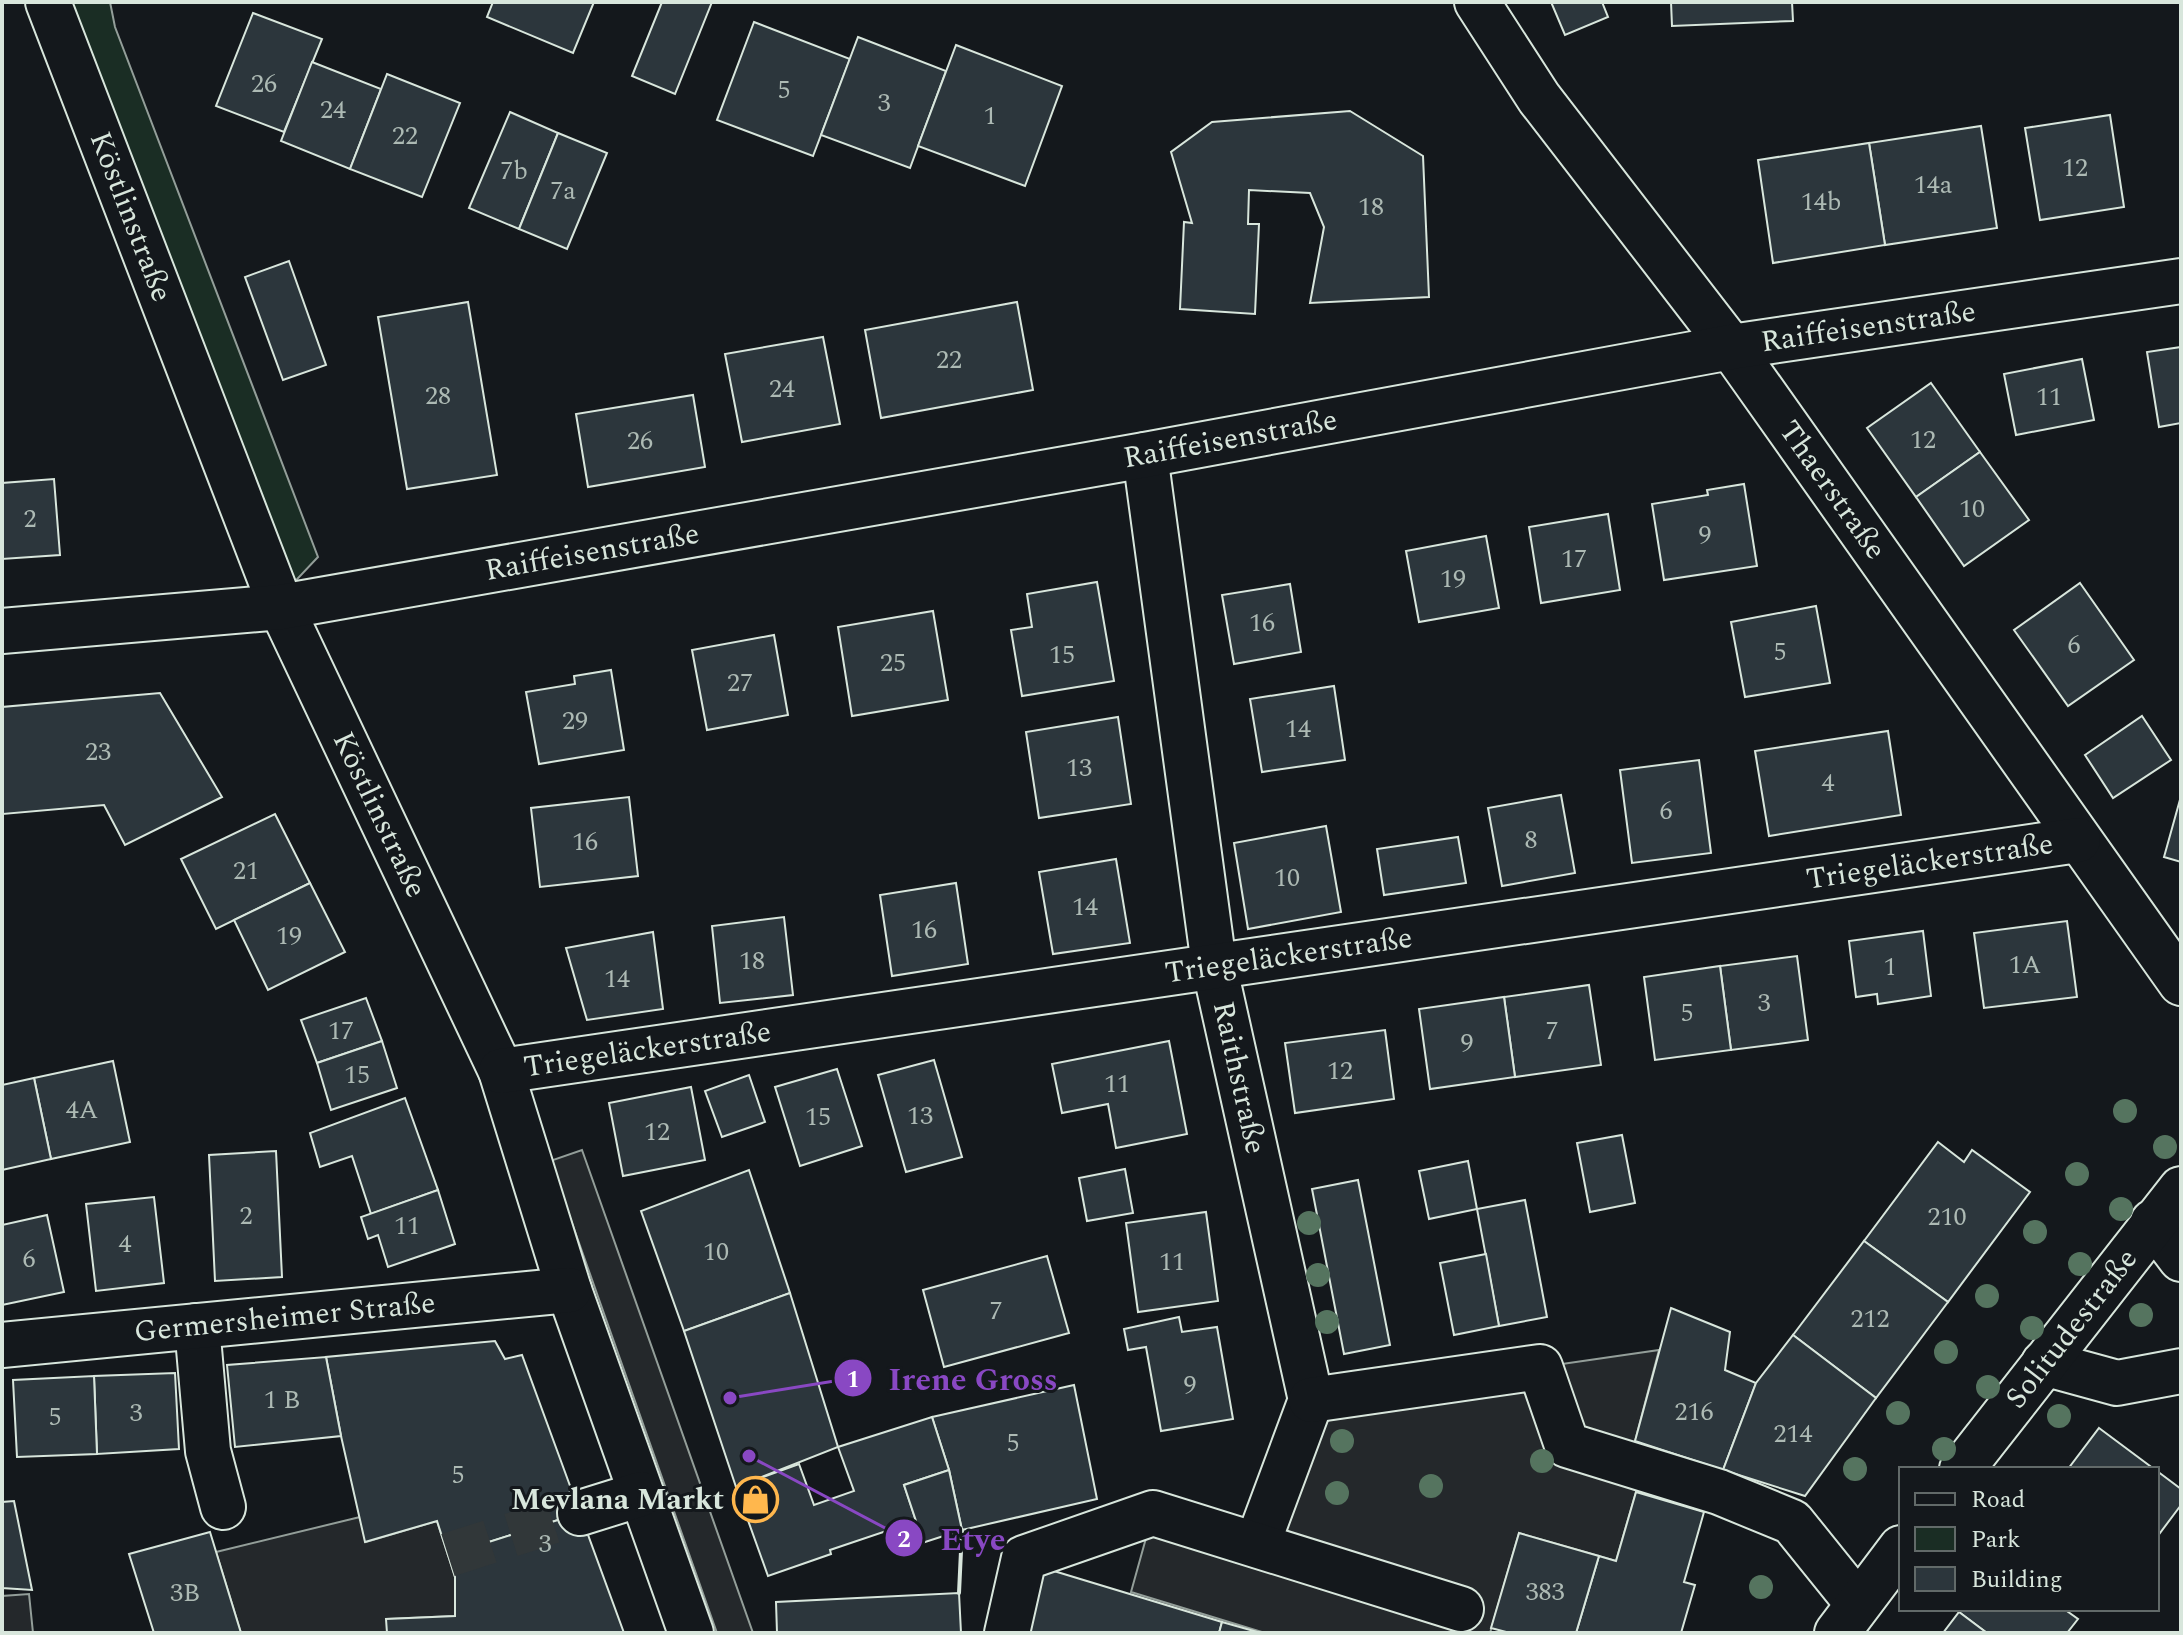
<svg xmlns="http://www.w3.org/2000/svg" width="2183" height="1635" font-family="Spectral,serif">
<style>
.green{fill:#1a2d24;stroke:#939e99;stroke-width:2}
.parking{fill:#24282b;stroke:#939e99;stroke-width:2}
.building{fill:#2c363c;stroke:#d8e6dc;stroke-width:2}
.lines{fill:none;stroke-linecap:round;stroke-linejoin:round}
.minor-tunnel{stroke:#313739;stroke-width:44;stroke-dasharray:44 22;stroke-linecap:butt}
.minor-casing{stroke:#d8e6dc;stroke-width:48}
.major-casing{stroke:#d8e6dc;stroke-width:48}
.minor{stroke:#14181c;stroke-width:44}
.major{stroke:#14181c;stroke-width:44}
.wall{stroke:#d8e6dc;stroke-width:4}
.tree{fill:#55745f}
.labels{text-anchor:middle;dominant-baseline:central;stroke-width:6;stroke-linejoin:round;paint-order:stroke}
.number-label{font-size:26px;fill:#adbab4}
.street-label{font-size:30px;fill:#d8e6dc;stroke:#14181c}
.poi-label{font-size:30px;font-weight:bold;fill:#d8e6dc;stroke:#14181c;text-anchor:end}
.leader{fill:none;stroke:#8948c3;stroke-width:3}
.callout-dot{fill:#8948c3;stroke:#14181c;stroke-width:3}
.mark-label{font-size:24px;text-anchor:middle;font-weight:bold;fill:#fff}
.callout-label{font-size:32px;text-anchor:middle;font-weight:bold;fill:#8948c3;stroke:#14181c;stroke-width:6;stroke-linejoin:round;paint-order:stroke}
</style>
<rect width="100%" height="100%" fill="#14181c"/>
<!-- green -->
<path class="green" d="M 69,2 L 110,2 L 115,27 L 318,557 L 285,592 Z"/>
<!-- parking -->
<g class="parking">
<path d="M 582,1150 L 753,1633 L 717,1633 L 550,1161 Z"/>
<path d="M 1659,1350 L 1635,1441 L 1636,1492 L 1616,1561 L 1519,1533 L 1490,1633 L 1265,1633 L 1131,1592 L 1153,1513 L 1257,1545 L 1311,1400 Z"/>
<path d="M 360,1517 L 366,1542 L 437,1521 L 455,1577 L 455,1616 L 387,1619 L 387,1633 L 241,1633 L 216,1552 Z"/>
<path d="M 29,1594 L 33,1633 L 2,1633 L 2,1596 Z"/>
</g>
<!-- building -->
<g class="building">
<path d="M 493,2 L 594,2 L 573,53 L 487,17 Z"/>
<path d="M 662,2 L 712,2 L 675,94 L 632,76 Z"/>
<path d="M 1551,2 L 1602,2 L 1608,17 L 1565,35 Z"/>
<path d="M 1671,2 L 1792,2 L 1793,21 L 1672,26 Z"/>
<path d="M 253,13 L 322,39 L 284,132 L 216,106 Z"/>
<path d="M 754,22 L 850,59 L 813,156 L 717,120 Z"/>
<path d="M 858,37 L 946,71 L 910,168 L 821,135 Z"/>
<path d="M 956,45 L 1062,86 L 1025,186 L 918,146 Z"/>
<path d="M 312,62 L 381,89 L 350,169 L 281,141 Z"/>
<path d="M 387,74 L 460,103 L 422,197 L 350,169 Z"/>
<path d="M 1350,111 L 1423,156 L 1429,297 L 1310,303 L 1324,227 L 1310,193 L 1249,190 L 1248,224 L 1259,224 L 1255,314 L 1180,309 L 1184,222 L 1192,223 L 1171,152 L 1212,122 Z"/>
<path d="M 510,112 L 558,133 L 519,229 L 469,208 Z"/>
<path d="M 2110,115 L 2124,207 L 2040,220 L 2025,128 Z"/>
<path d="M 1981,126 L 1997,228 L 1885,245 L 1869,143 Z"/>
<path d="M 558,133 L 607,153 L 567,249 L 519,229 Z"/>
<path d="M 1869,143 L 1885,245 L 1773,263 L 1758,160 Z"/>
<path d="M 289,261 L 326,365 L 283,380 L 245,277 Z"/>
<path d="M 468,302 L 497,475 L 407,489 L 378,317 Z"/>
<path d="M 1017,302 L 1033,390 L 881,418 L 865,330 Z"/>
<path d="M 823,337 L 840,424 L 742,442 L 725,354 Z"/>
<path d="M 2181,347 L 2181,423 L 2159,427 L 2147,352 Z"/>
<path d="M 2082,359 L 2094,420 L 2016,435 L 2004,374 Z"/>
<path d="M 1931,383 L 1980,452 L 1916,497 L 1867,428 Z"/>
<path d="M 693,395 L 705,467 L 588,487 L 576,414 Z"/>
<path d="M 1980,452 L 2029,520 L 1964,566 L 1916,497 Z"/>
<path d="M 54,479 L 60,555 L 2,559 L 2,483 Z"/>
<path d="M 1744,484 L 1757,566 L 1664,580 L 1652,504 L 1708,495 L 1707,490 Z"/>
<path d="M 1608,514 L 1620,590 L 1541,603 L 1529,527 Z"/>
<path d="M 1486,536 L 1499,608 L 1419,622 L 1406,551 Z"/>
<path d="M 1097,582 L 1114,681 L 1022,696 L 1011,630 L 1032,627 L 1027,594 Z"/>
<path d="M 2080,583 L 2134,660 L 2068,706 L 2014,630 Z"/>
<path d="M 1290,584 L 1301,652 L 1234,664 L 1222,595 Z"/>
<path d="M 1816,606 L 1830,683 L 1745,697 L 1731,622 Z"/>
<path d="M 933,611 L 948,700 L 852,716 L 838,627 Z"/>
<path d="M 774,635 L 788,715 L 707,730 L 692,650 Z"/>
<path d="M 611,670 L 624,750 L 539,764 L 526,692 L 575,684 L 574,676 Z"/>
<path d="M 1334,686 L 1345,760 L 1262,772 L 1250,699 Z"/>
<path d="M 160,693 L 222,797 L 125,845 L 104,805 L 3,814 L 2,707 Z"/>
<path d="M 2142,716 L 2171,760 L 2113,798 L 2085,755 Z"/>
<path d="M 1118,717 L 1131,804 L 1039,818 L 1026,732 Z"/>
<path d="M 1888,731 L 1901,815 L 1769,836 L 1755,751 Z"/>
<path d="M 1699,760 L 1711,853 L 1632,863 L 1620,770 Z"/>
<path d="M 1561,795 L 1575,873 L 1502,886 L 1488,808 Z"/>
<path d="M 2181,796 L 2181,862 L 2164,857 Z"/>
<path d="M 629,797 L 638,876 L 540,887 L 531,808 Z"/>
<path d="M 275,814 L 310,883 L 216,929 L 181,859 Z"/>
<path d="M 1326,826 L 1341,912 L 1248,929 L 1234,843 Z"/>
<path d="M 1458,837 L 1466,883 L 1384,895 L 1377,849 Z"/>
<path d="M 1116,859 L 1130,943 L 1053,954 L 1039,872 Z"/>
<path d="M 310,883 L 345,952 L 268,990 L 234,920 Z"/>
<path d="M 956,883 L 968,964 L 892,976 L 880,895 Z"/>
<path d="M 784,917 L 793,995 L 720,1003 L 712,926 Z"/>
<path d="M 2067,921 L 2077,997 L 1984,1008 L 1974,933 Z"/>
<path d="M 1923,931 L 1931,996 L 1878,1004 L 1877,994 L 1856,997 L 1849,941 Z"/>
<path d="M 653,932 L 663,1009 L 587,1020 L 566,948 Z"/>
<path d="M 1797,956 L 1808,1040 L 1731,1050 L 1720,966 Z"/>
<path d="M 1720,966 L 1731,1050 L 1655,1060 L 1644,977 Z"/>
<path d="M 1589,985 L 1601,1065 L 1515,1077 L 1504,997 Z"/>
<path d="M 1504,997 L 1515,1077 L 1430,1089 L 1419,1009 Z"/>
<path d="M 366,998 L 382,1041 L 317,1063 L 301,1020 Z"/>
<path d="M 1385,1030 L 1394,1099 L 1295,1113 L 1285,1043 Z"/>
<path d="M 382,1041 L 397,1088 L 331,1110 L 317,1063 Z"/>
<path d="M 1169,1041 L 1187,1134 L 1116,1148 L 1108,1104 L 1062,1113 L 1052,1064 Z"/>
<path d="M 934,1060 L 962,1157 L 906,1172 L 878,1075 Z"/>
<path d="M 113,1061 L 130,1142 L 51,1159 L 34,1078 Z"/>
<path d="M 837,1069 L 862,1146 L 800,1166 L 775,1087 Z"/>
<path d="M 749,1075 L 765,1122 L 722,1137 L 705,1091 Z"/>
<path d="M 34,1078 L 51,1159 L 2,1170 L 2,1085 Z"/>
<path d="M 691,1087 L 705,1160 L 623,1176 L 609,1103 Z"/>
<path d="M 405,1098 L 438,1190 L 371,1214 L 352,1156 L 320,1167 L 310,1133 Z"/>
<path d="M 1622,1135 L 1635,1203 L 1590,1212 L 1577,1143 Z"/>
<path d="M 1938,1142 L 1964,1162 L 1972,1150 L 2030,1192 L 1948,1302 L 1864,1241 Z"/>
<path d="M 276,1151 L 282,1277 L 215,1281 L 209,1155 Z"/>
<path d="M 1468,1161 L 1477,1209 L 1429,1219 L 1419,1171 Z"/>
<path d="M 1125,1169 L 1133,1213 L 1087,1221 L 1079,1178 Z"/>
<path d="M 749,1170 L 790,1293 L 684,1331 L 641,1211 Z"/>
<path d="M 1358,1180 L 1390,1345 L 1344,1354 L 1312,1189 Z"/>
<path d="M 438,1190 L 455,1244 L 388,1267 L 378,1235 L 368,1239 L 361,1217 Z"/>
<path d="M 154,1197 L 164,1283 L 96,1291 L 86,1204 Z"/>
<path d="M 1525,1200 L 1547,1317 L 1499,1326 L 1477,1209 Z"/>
<path d="M 1206,1212 L 1218,1301 L 1138,1312 L 1126,1223 Z"/>
<path d="M 47,1215 L 64,1292 L 2,1305 L 2,1225 Z"/>
<path d="M 1864,1241 L 1948,1302 L 1876,1398 L 1793,1335 Z"/>
<path d="M 1486,1254 L 1499,1326 L 1454,1335 L 1440,1263 Z"/>
<path d="M 1047,1256 L 1069,1333 L 944,1367 L 923,1290 Z"/>
<path d="M 790,1293 L 838,1447 L 736,1487 L 684,1331 Z"/>
<path d="M 1671,1308 L 1730,1332 L 1725,1370 L 1756,1383 L 1723,1470 L 1635,1441 Z"/>
<path d="M 1179,1317 L 1182,1332 L 1217,1327 L 1233,1419 L 1161,1431 L 1146,1347 L 1128,1350 L 1124,1329 Z"/>
<path d="M 1793,1335 L 1876,1398 L 1805,1496 L 1723,1470 L 1756,1383 Z"/>
<path d="M 495,1341 L 505,1359 L 522,1355 L 580,1513 L 448,1555 L 437,1521 L 365,1542 L 341,1436 L 326,1357 Z"/>
<path d="M 326,1357 L 341,1436 L 235,1447 L 227,1365 Z"/>
<path d="M 175,1373 L 179,1449 L 97,1454 L 94,1376 Z"/>
<path d="M 94,1376 L 97,1454 L 17,1457 L 13,1380 Z"/>
<path d="M 1074,1385 L 1097,1499 L 962,1530 L 949,1470 L 932,1417 Z"/>
<path d="M 932,1417 L 949,1470 L 904,1485 L 916,1521 L 830,1550 L 831,1554 L 768,1576 L 736,1487 L 799,1464 L 814,1505 L 854,1491 L 838,1447 Z"/>
<path d="M 2099,1428 L 2154,1469 L 2068,1469 Z"/>
<path d="M 949,1470 L 962,1530 L 919,1544 L 912,1522 L 916,1521 L 904,1485 Z"/>
<path d="M 2157,1471 L 2181,1489 L 2181,1505 L 2157,1537 Z"/>
<path d="M 1636,1492 L 1704,1512 L 1684,1582 L 1695,1585 L 1681,1633 L 1576,1633 L 1599,1556 L 1616,1561 Z"/>
<path d="M 14,1501 L 32,1590 L 2,1588 L 2,1502 Z"/>
<path d="M 580,1513 L 624,1633 L 387,1633 L 386,1619 L 455,1616 L 455,1577 L 448,1555 Z"/>
<path d="M 210,1532 L 241,1633 L 154,1633 L 129,1554 Z"/>
<path d="M 1519,1533 L 1599,1556 L 1576,1633 L 1510,1633 L 1491,1628 Z"/>
<path d="M 1044,1568 L 1222,1622 L 1219,1633 L 1023,1633 Z"/>
<path d="M 959,1593 L 961,1633 L 777,1633 L 776,1602 Z"/>
<path d="M 1961,1609 L 2064,1609 L 2078,1619 L 2067,1633 L 1987,1633 L 1959,1612 Z"/>
<path d="M 1959,1612 L 1987,1633 L 1943,1633 Z"/>
<path d="M 1222,1622 L 1261,1633 L 1219,1633 Z"/>
</g>
<g class="lines">
<!-- minor-tunnel -->
<path class="minor-tunnel" d="M 448,1555 L 580,1513"/>
<defs>
<g id="minor">
<path id="s1" d="M 48,2 L 281,607 L 501,1071 L 569,1290 L 691,1633"/>
<path id="s2" d="M 1477,2 L 1539,98 L 1731,347 L 2181,983"/>
<path id="s3" d="M 1145,455 L 1214,965 L 1311,1400 L 1257,1545"/>
<path id="s4" d="M 2,631 L 281,607 L 1145,455 L 1731,347 L 2181,281"/>
<path id="s5" d="M 501,1071 L 2078,840"/>
<path d="M 2153,1222 L 2181,1259"/>
<path d="M 197,1326 L 208,1451 L 223,1507"/>
<path id="s6" d="M 2,1345 L 569,1290"/>
<path d="M 2044,1363 L 2117,1383 L 2181,1371"/>
<path d="M 1311,1400 L 1540,1367 L 1567,1445 L 1719,1492 L 1792,1522 L 1858,1604"/>
<path d="M 580,1513 L 641,1494"/>
<path d="M 1007,1633 L 1024,1558 L 1153,1513 L 1461,1609"/>
</g>
<g id="major">
<path id="s7" d="M 1962,1469 L 2181,1189"/>
<path d="M 1837,1633 L 1901,1548"/>
</g>
</defs>
<!-- minor casing -->
<use href="#minor" class="minor-casing"/>
<!-- major casing -->
<use href="#major" class="major-casing"/>
<!-- minor -->
<use href="#minor" class="minor"/>
<!-- major -->
<use href="#major" class="major"/>
<!-- wall -->
<path class="wall" d="M 959,1593 L 962,1530"/>
</g>
<!-- trees -->
<g class="tree">
<circle cx="2125" cy="1111" r="12"/>
<circle cx="2165" cy="1147" r="12"/>
<circle cx="2077" cy="1174" r="12"/>
<circle cx="2121" cy="1209" r="12"/>
<circle cx="1309" cy="1223" r="12"/>
<circle cx="2035" cy="1232" r="12"/>
<circle cx="2080" cy="1264" r="12"/>
<circle cx="1318" cy="1275" r="12"/>
<circle cx="1987" cy="1296" r="12"/>
<circle cx="2141" cy="1315" r="12"/>
<circle cx="1327" cy="1322" r="12"/>
<circle cx="2032" cy="1328" r="12"/>
<circle cx="1946" cy="1352" r="12"/>
<circle cx="1988" cy="1387" r="12"/>
<circle cx="1898" cy="1413" r="12"/>
<circle cx="2059" cy="1416" r="12"/>
<circle cx="1342" cy="1441" r="12"/>
<circle cx="1944" cy="1449" r="12"/>
<circle cx="1542" cy="1461" r="12"/>
<circle cx="1855" cy="1469" r="12"/>
<circle cx="1431" cy="1486" r="12"/>
<circle cx="1337" cy="1493" r="12"/>
<circle cx="1761" cy="1587" r="12"/>
</g>
<!-- icons -->
<defs>
<symbol id="shop-ring" viewBox="-11 -11 22 22"><circle r="9.5" fill="#14181c" stroke="#ffb74d" stroke-width="1.5"/><path d="M-5-2.5h2.3a2.7 3.5 0 0 1 5.4 0H5L5.5 6h-11ZM-1.5-2.5h3a1.5 2.3 0 0 0-3 0Z" fill="#ffb74d"/></symbol>
</defs>
<g fill-rule="evenodd">
<use href="#shop-ring" x="730" y="1474" width="51" height="51"/>
</g>
<g class="labels">
<!-- number labels -->
<g class="number-label">
<text x="264" y="84">26</text>
<text x="784" y="90">5</text>
<text x="884" y="103">3</text>
<text x="333" y="110">24</text>
<text x="990" y="116">1</text>
<text x="405" y="136">22</text>
<text x="2075" y="168">12</text>
<text x="514" y="171">7b</text>
<text x="1933" y="185">14a</text>
<text x="563" y="191">7a</text>
<text x="1821" y="202">14b</text>
<text x="1371" y="207">18</text>
<text x="949" y="360">22</text>
<text x="782" y="389">24</text>
<text x="438" y="396">28</text>
<text x="2049" y="397">11</text>
<text x="1923" y="440">12</text>
<text x="640" y="441">26</text>
<text x="1972" y="509">10</text>
<text x="30" y="519">2</text>
<text x="1705" y="535">9</text>
<text x="1574" y="559">17</text>
<text x="1453" y="579">19</text>
<text x="1262" y="623">16</text>
<text x="2074" y="645">6</text>
<text x="1780" y="652">5</text>
<text x="1062" y="655">15</text>
<text x="893" y="663">25</text>
<text x="740" y="683">27</text>
<text x="575" y="721">29</text>
<text x="1298" y="729">14</text>
<text x="98" y="752">23</text>
<text x="1079" y="768">13</text>
<text x="1828" y="783">4</text>
<text x="1666" y="811">6</text>
<text x="1531" y="840">8</text>
<text x="585" y="842">16</text>
<text x="246" y="871">21</text>
<text x="1287" y="878">10</text>
<text x="1085" y="907">14</text>
<text x="924" y="930">16</text>
<text x="289" y="936">19</text>
<text x="752" y="961">18</text>
<text x="2025" y="965">1A</text>
<text x="1890" y="967">1</text>
<text x="617" y="979">14</text>
<text x="1764" y="1003">3</text>
<text x="1687" y="1013">5</text>
<text x="341" y="1031">17</text>
<text x="1552" y="1031">7</text>
<text x="1467" y="1043">9</text>
<text x="1340" y="1071">12</text>
<text x="357" y="1075">15</text>
<text x="1117" y="1084">11</text>
<text x="82" y="1110">4A</text>
<text x="920" y="1116">13</text>
<text x="818" y="1117">15</text>
<text x="657" y="1132">12</text>
<text x="246" y="1216">2</text>
<text x="1947" y="1217">210</text>
<text x="407" y="1226">11</text>
<text x="125" y="1244">4</text>
<text x="716" y="1252">10</text>
<text x="29" y="1259">6</text>
<text x="1172" y="1262">11</text>
<text x="996" y="1311">7</text>
<text x="1870" y="1319">212</text>
<text x="1190" y="1385">9</text>
<text x="282" y="1400">1 B</text>
<text x="1694" y="1412">216</text>
<text x="136" y="1413">3</text>
<text x="55" y="1417">5</text>
<text x="1793" y="1434">214</text>
<text x="1013" y="1443">5</text>
<text x="458" y="1475">5</text>
<text x="545" y="1544">3</text>
<text x="1545" y="1592">383</text>
<text x="185" y="1593">3B</text>
</g>
<!-- street labels -->
<g class="street-label">
<text stroke="none"><textPath href="#s1" startOffset="230">Köstlinstraße</textPath></text>
<text stroke="none"><textPath href="#s4" startOffset="1892">Raiffeisenstraße</textPath></text>
<text stroke="none"><textPath href="#s4" startOffset="1244">Raiffeisenstraße</textPath></text>
<text stroke="none"><textPath href="#s2" startOffset="604">Thaerstraße</textPath></text>
<text stroke="none"><textPath href="#s4" startOffset="596">Raiffeisenstraße</textPath></text>
<text stroke="none"><textPath href="#s1" startOffset="878">Köstlinstraße</textPath></text>
<text stroke="none"><textPath href="#s5" startOffset="1444">Triegeläckerstraße</textPath></text>
<text stroke="none"><textPath href="#s5" startOffset="796">Triegeläckerstraße</textPath></text>
<text stroke="none"><textPath href="#s5" startOffset="148">Triegeläckerstraße</textPath></text>
<text stroke="none"><textPath href="#s3" startOffset="630">Raithstraße</textPath></text>
<text stroke="none"><textPath href="#s6" startOffset="284">Germersheimer Straße</textPath></text>
<text stroke="none"><textPath href="#s7" startOffset="178">Solitudestraße</textPath></text>
</g>
<!-- poi labels -->
<g class="poi-label">
<text x="724" y="1500">Mevlana Markt</text>
</g>
</g>
<!-- callouts -->
<path class="leader" d="M730 1398L853 1378M749 1456L904 1538"/>
<g class="callout-dot">
<circle cx="730" cy="1398" r="8"/>
<circle cx="749" cy="1456" r="8"/>
<circle cx="853" cy="1378" r="20"/>
<circle cx="904" cy="1538" r="20"/>
</g>
<g class="mark-label">
<text x="853" y="1387">1</text>
<text x="904" y="1547">2</text>
</g>
<g class="callout-label">
<text x="973" y="1390">Irene Gross</text>
<text x="973" y="1550">Etye</text>
</g>
<!-- border -->
<rect width="2183" height="1635" fill="none" stroke="#d8e6dc" stroke-width="8"/>
<!-- legend -->
<rect x="1899" y="1467" width="260" height="144" fill="#14181c" stroke="#626a69" stroke-width="2"/>
<rect x="1915" y="1493" width="40" height="12" fill="#14181c" stroke="#626a69" stroke-width="2"/>
<text x="1971" y="1507" font-size="24" fill="#d8e6dc">Road</text>
<rect x="1915" y="1527" width="40" height="24" fill="#1a2d24" stroke="#626a69" stroke-width="2"/>
<text x="1971" y="1547" font-size="24" fill="#d8e6dc">Park</text>
<rect x="1915" y="1567" width="40" height="24" fill="#2c363c" stroke="#626a69" stroke-width="2"/>
<text x="1971" y="1587" font-size="24" fill="#d8e6dc">Building</text>
</svg>
